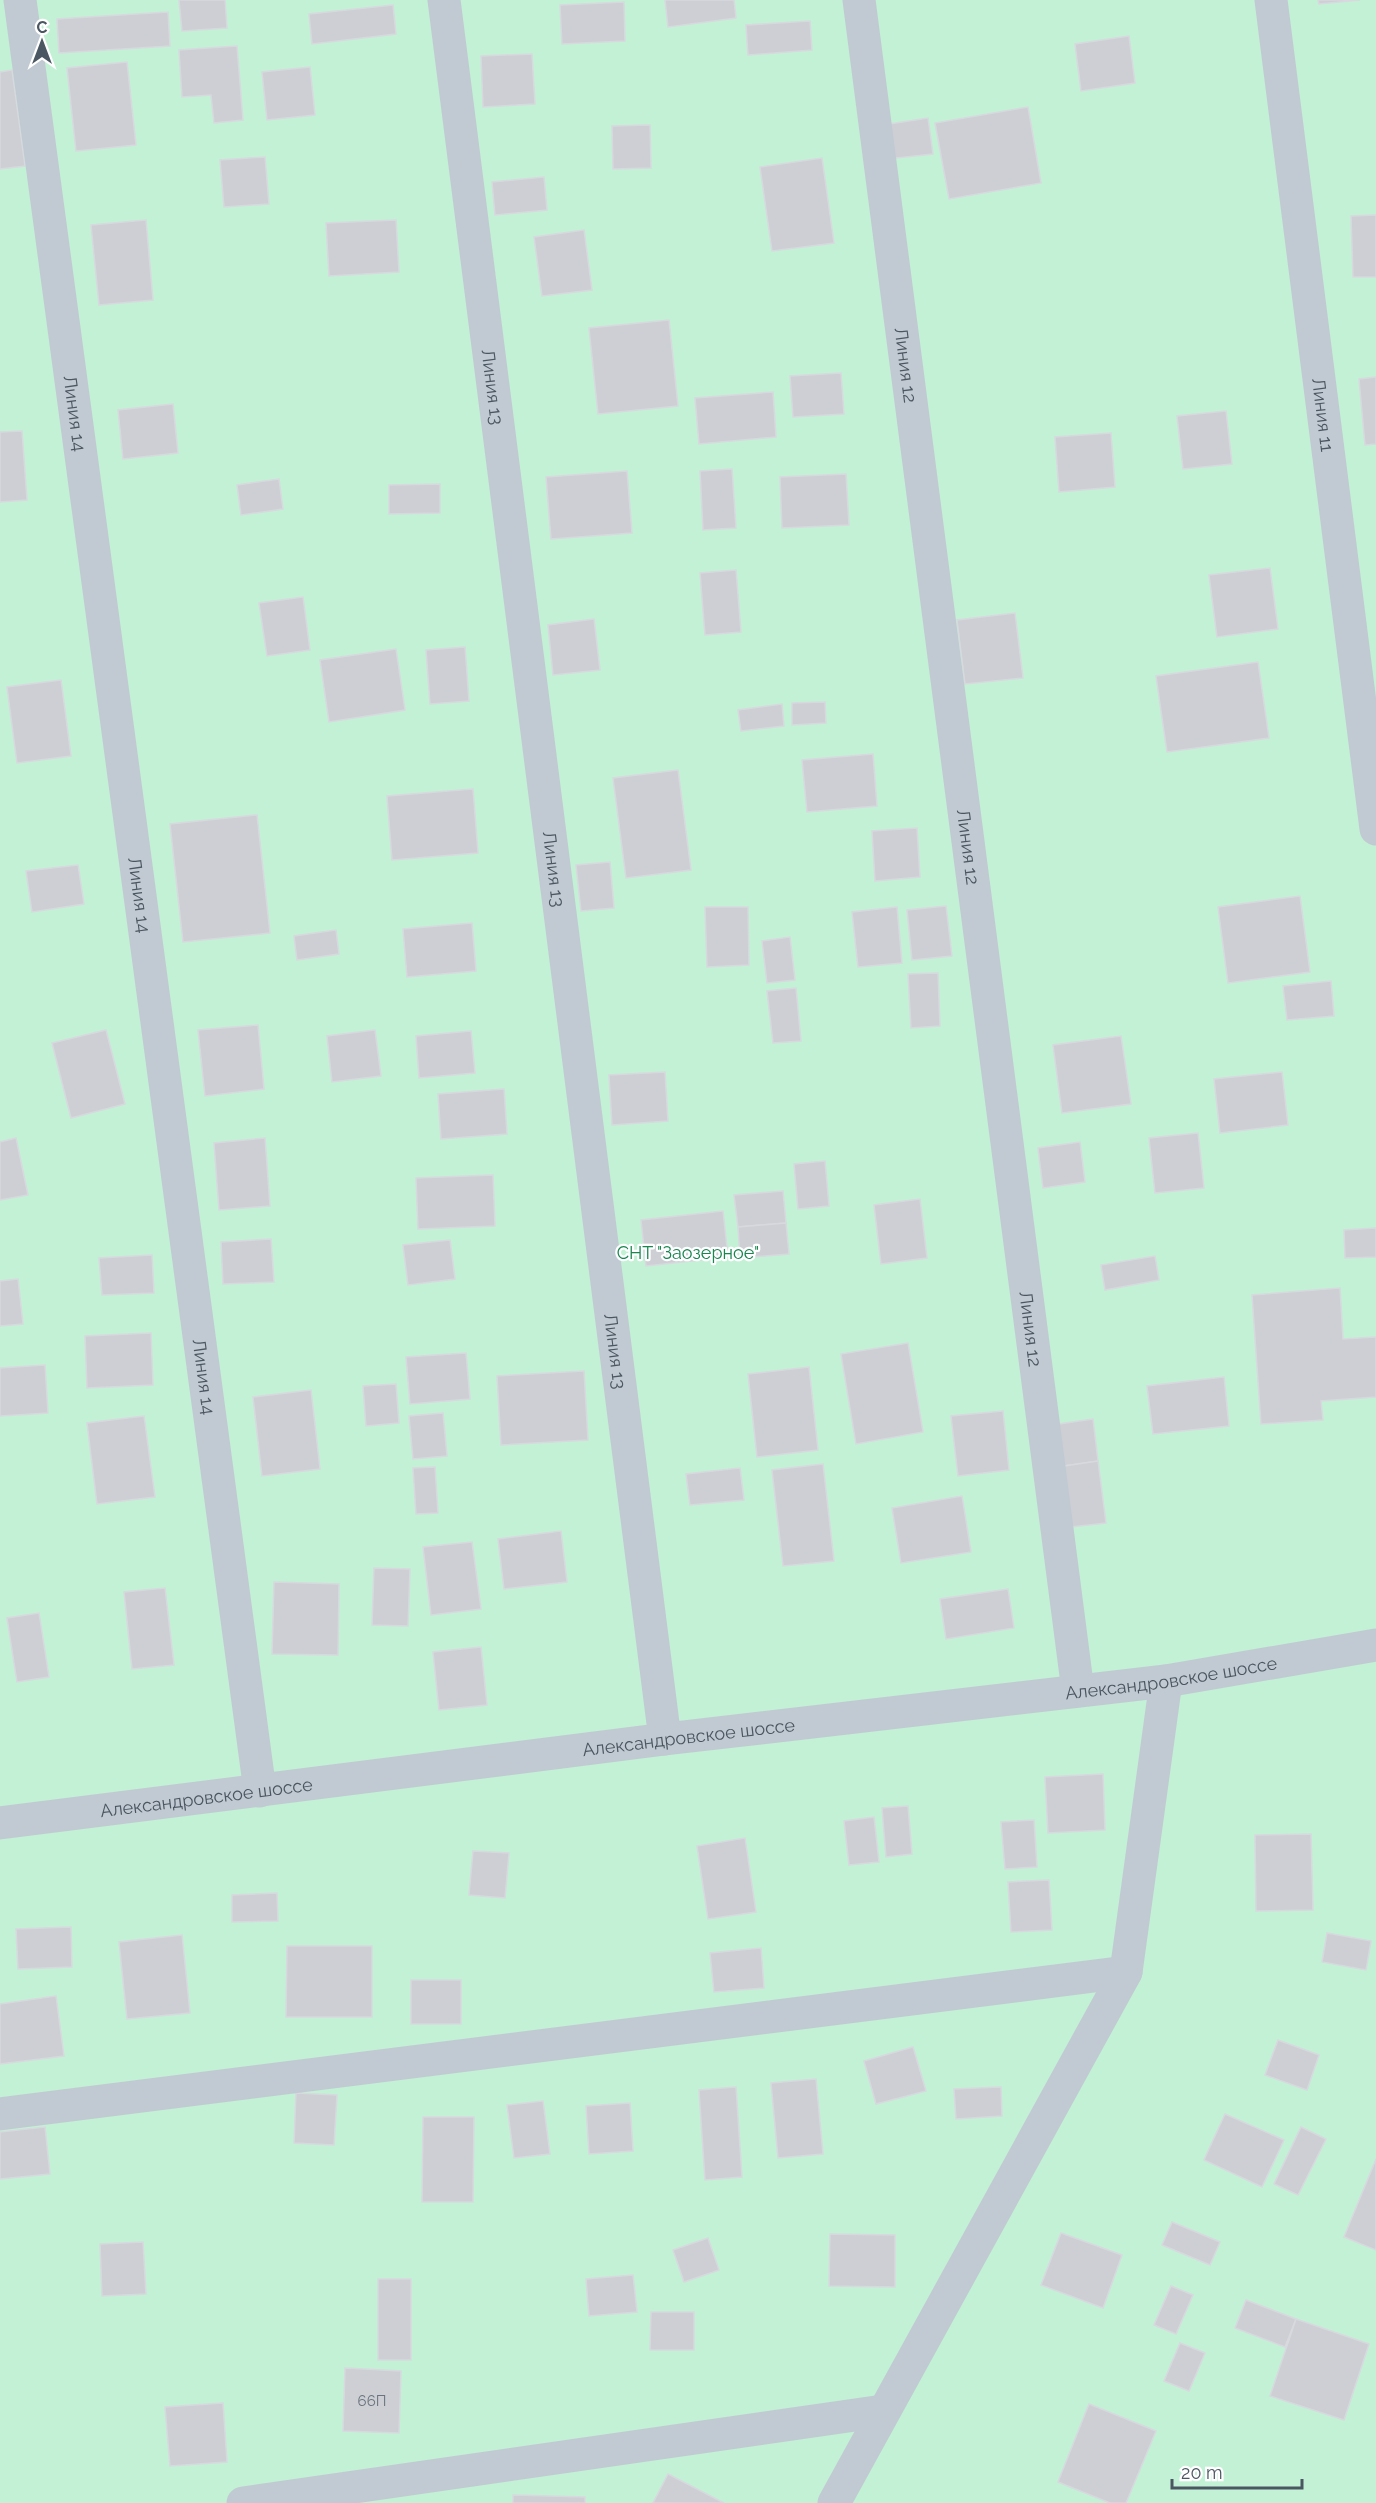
<svg xmlns="http://www.w3.org/2000/svg" width="1376" height="2503" font-family="Raleway,sans-serif">
<style>
.green{fill:#c3f1d5}
.building{fill:#cdcfd5;stroke:#d7d9de;stroke-width:1.5}
.lines{fill:none;stroke-linecap:round;stroke-linejoin:round}
.minor{stroke:#c1cad2;stroke-width:33}
.tertiary{stroke:#c1cad2;stroke-width:33}
.labels{text-anchor:middle;dominant-baseline:central;stroke-width:4.5;stroke-linejoin:round;paint-order:stroke}
.number-label{font-size:15px;fill:#6b747e}
.street-label{font-size:18px;fill:#4a5661;stroke:#fff}
.park-label{font-size:18px;fill:#17864f;stroke:#fff}
</style>
<rect width="100%" height="100%" fill="#f5f3f3"/>
<!-- green -->
<rect class="green" x="0" y="0" width="1376" height="2503"/>
<!-- building -->
<g class="building">
<path d="M 179,0 L 225,0 L 227,28 L 182,31 Z"/>
<path d="M 665,0 L 734,0 L 736,18 L 668,27 Z"/>
<path d="M 1318,0 L 1360,0 L 1319,4 Z"/>
<path d="M 624,2 L 625,41 L 562,44 L 560,5 Z"/>
<path d="M 393,5 L 396,34 L 312,44 L 309,14 Z"/>
<path d="M 168,12 L 170,46 L 59,53 L 57,19 Z"/>
<path d="M 810,21 L 812,50 L 748,55 L 746,25 Z"/>
<path d="M 1129,36 L 1135,83 L 1081,91 L 1075,44 Z"/>
<path d="M 237,46 L 243,120 L 214,123 L 211,95 L 182,97 L 179,50 Z"/>
<path d="M 532,54 L 535,104 L 483,107 L 481,56 Z"/>
<path d="M 127,62 L 136,145 L 76,151 L 67,68 Z"/>
<path d="M 310,67 L 315,115 L 267,120 L 262,72 Z"/>
<path d="M 12,70 L 25,166 L 0,169 L 0,72 Z"/>
<path d="M 1028,107 L 1041,183 L 949,199 L 935,123 Z"/>
<path d="M 928,118 L 933,154 L 887,159 L 883,125 Z"/>
<path d="M 650,125 L 651,168 L 613,169 L 612,126 Z"/>
<path d="M 265,157 L 269,204 L 224,207 L 220,160 Z"/>
<path d="M 822,158 L 834,243 L 772,251 L 760,167 Z"/>
<path d="M 544,177 L 547,210 L 495,215 L 492,182 Z"/>
<path d="M 1376,215 L 1376,277 L 1353,277 L 1351,216 Z"/>
<path d="M 146,220 L 153,300 L 99,305 L 91,225 Z"/>
<path d="M 396,220 L 399,272 L 329,276 L 326,223 Z"/>
<path d="M 584,230 L 592,290 L 542,296 L 534,237 Z"/>
<path d="M 669,320 L 678,406 L 598,414 L 589,328 Z"/>
<path d="M 841,373 L 844,414 L 793,417 L 790,376 Z"/>
<path d="M 1376,377 L 1376,444 L 1365,445 L 1359,379 Z"/>
<path d="M 773,392 L 776,437 L 699,444 L 695,398 Z"/>
<path d="M 173,404 L 178,453 L 123,459 L 118,410 Z"/>
<path d="M 1226,411 L 1232,464 L 1183,469 L 1177,416 Z"/>
<path d="M 22,431 L 27,500 L 0,502 L 0,432 Z"/>
<path d="M 1111,433 L 1115,487 L 1059,492 L 1055,437 Z"/>
<path d="M 732,469 L 736,528 L 703,530 L 700,471 Z"/>
<path d="M 627,471 L 632,533 L 551,539 L 546,477 Z"/>
<path d="M 846,474 L 849,525 L 782,528 L 780,477 Z"/>
<path d="M 279,479 L 283,509 L 241,515 L 237,485 Z"/>
<path d="M 440,484 L 440,513 L 389,514 L 389,485 Z"/>
<path d="M 1270,568 L 1278,629 L 1217,637 L 1209,575 Z"/>
<path d="M 736,570 L 741,632 L 705,635 L 700,573 Z"/>
<path d="M 303,597 L 310,650 L 267,656 L 259,603 Z"/>
<path d="M 1015,613 L 1023,678 L 965,684 L 957,620 Z"/>
<path d="M 594,619 L 600,670 L 553,675 L 548,625 Z"/>
<path d="M 465,647 L 469,701 L 430,704 L 426,650 Z"/>
<path d="M 396,649 L 405,710 L 329,722 L 320,660 Z"/>
<path d="M 1258,662 L 1269,738 L 1167,752 L 1156,676 Z"/>
<path d="M 61,680 L 71,756 L 17,763 L 7,687 Z"/>
<path d="M 825,702 L 826,723 L 792,725 L 792,703 Z"/>
<path d="M 782,704 L 784,726 L 741,731 L 738,710 Z"/>
<path d="M 873,754 L 877,806 L 807,812 L 802,760 Z"/>
<path d="M 678,770 L 691,870 L 626,878 L 613,778 Z"/>
<path d="M 473,789 L 478,853 L 392,860 L 387,796 Z"/>
<path d="M 257,815 L 270,933 L 183,942 L 170,824 Z"/>
<path d="M 917,828 L 920,877 L 875,881 L 872,831 Z"/>
<path d="M 610,862 L 614,908 L 581,911 L 576,865 Z"/>
<path d="M 78,865 L 84,904 L 32,912 L 26,871 Z"/>
<path d="M 1300,896 L 1310,972 L 1228,983 L 1218,907 Z"/>
<path d="M 946,906 L 952,956 L 912,960 L 907,910 Z"/>
<path d="M 705,907 L 748,907 L 749,965 L 707,967 Z"/>
<path d="M 897,907 L 902,963 L 858,967 L 852,912 Z"/>
<path d="M 472,923 L 476,971 L 407,977 L 403,929 Z"/>
<path d="M 336,930 L 339,954 L 297,960 L 294,936 Z"/>
<path d="M 790,937 L 795,980 L 767,983 L 762,941 Z"/>
<path d="M 938,973 L 940,1026 L 911,1028 L 908,974 Z"/>
<path d="M 1331,981 L 1334,1016 L 1287,1020 L 1283,986 Z"/>
<path d="M 796,988 L 801,1041 L 773,1043 L 767,991 Z"/>
<path d="M 258,1025 L 264,1089 L 205,1096 L 198,1030 Z"/>
<path d="M 106,1030 L 125,1104 L 71,1118 L 52,1043 Z"/>
<path d="M 375,1030 L 381,1076 L 332,1082 L 327,1036 Z"/>
<path d="M 471,1031 L 475,1073 L 419,1078 L 416,1036 Z"/>
<path d="M 1121,1036 L 1131,1104 L 1062,1113 L 1053,1045 Z"/>
<path d="M 665,1072 L 668,1121 L 612,1125 L 609,1075 Z"/>
<path d="M 1282,1072 L 1288,1125 L 1220,1133 L 1214,1079 Z"/>
<path d="M 504,1089 L 507,1134 L 441,1139 L 438,1094 Z"/>
<path d="M 1198,1133 L 1204,1188 L 1155,1193 L 1149,1138 Z"/>
<path d="M 16,1138 L 28,1195 L 0,1200 L 0,1142 Z"/>
<path d="M 265,1138 L 270,1206 L 219,1210 L 214,1143 Z"/>
<path d="M 1080,1142 L 1085,1182 L 1043,1188 L 1038,1148 Z"/>
<path d="M 825,1161 L 829,1206 L 798,1209 L 794,1164 Z"/>
<path d="M 493,1175 L 495,1226 L 418,1229 L 416,1178 Z"/>
<path d="M 783,1191 L 786,1223 L 738,1227 L 734,1195 Z"/>
<path d="M 920,1199 L 927,1258 L 881,1264 L 874,1205 Z"/>
<path d="M 723,1211 L 728,1257 L 646,1266 L 641,1220 Z"/>
<path d="M 786,1223 L 789,1254 L 740,1258 L 738,1227 Z"/>
<path d="M 1376,1228 L 1376,1257 L 1345,1258 L 1344,1230 Z"/>
<path d="M 271,1239 L 274,1282 L 223,1284 L 221,1242 Z"/>
<path d="M 450,1240 L 455,1279 L 408,1285 L 403,1245 Z"/>
<path d="M 152,1255 L 154,1293 L 102,1295 L 99,1258 Z"/>
<path d="M 1155,1256 L 1159,1280 L 1105,1290 L 1101,1265 Z"/>
<path d="M 18,1279 L 23,1324 L 0,1326 L 0,1281 Z"/>
<path d="M 1340,1288 L 1343,1339 L 1376,1337 L 1376,1397 L 1321,1401 L 1323,1420 L 1261,1424 L 1252,1295 Z"/>
<path d="M 151,1333 L 153,1385 L 87,1388 L 85,1336 Z"/>
<path d="M 908,1343 L 923,1432 L 856,1444 L 841,1354 Z"/>
<path d="M 466,1353 L 470,1399 L 410,1404 L 406,1357 Z"/>
<path d="M 45,1365 L 48,1413 L 0,1416 L 0,1368 Z"/>
<path d="M 809,1367 L 818,1450 L 757,1457 L 748,1374 Z"/>
<path d="M 584,1371 L 588,1440 L 501,1445 L 497,1376 Z"/>
<path d="M 1224,1377 L 1229,1426 L 1153,1434 L 1147,1386 Z"/>
<path d="M 396,1384 L 399,1423 L 366,1426 L 363,1386 Z"/>
<path d="M 311,1390 L 320,1469 L 262,1476 L 253,1397 Z"/>
<path d="M 1003,1411 L 1009,1470 L 958,1476 L 951,1416 Z"/>
<path d="M 443,1413 L 447,1456 L 413,1459 L 409,1416 Z"/>
<path d="M 144,1416 L 155,1497 L 97,1504 L 87,1423 Z"/>
<path d="M 1093,1419 L 1098,1461 L 1064,1466 L 1059,1424 Z"/>
<path d="M 1098,1461 L 1106,1523 L 1071,1527 L 1064,1466 Z"/>
<path d="M 823,1464 L 834,1561 L 783,1566 L 772,1470 Z"/>
<path d="M 435,1467 L 438,1513 L 416,1514 L 413,1468 Z"/>
<path d="M 740,1468 L 744,1500 L 690,1505 L 686,1474 Z"/>
<path d="M 962,1496 L 971,1552 L 901,1563 L 892,1508 Z"/>
<path d="M 561,1531 L 567,1582 L 504,1589 L 498,1539 Z"/>
<path d="M 472,1542 L 481,1609 L 431,1615 L 423,1547 Z"/>
<path d="M 374,1568 L 410,1569 L 408,1626 L 372,1625 Z"/>
<path d="M 274,1582 L 339,1584 L 338,1655 L 272,1654 Z"/>
<path d="M 165,1588 L 174,1665 L 132,1669 L 124,1592 Z"/>
<path d="M 1008,1589 L 1014,1628 L 946,1639 L 940,1599 Z"/>
<path d="M 39,1613 L 49,1677 L 17,1682 L 7,1618 Z"/>
<path d="M 481,1647 L 487,1705 L 439,1710 L 433,1652 Z"/>
<path d="M 1103,1774 L 1105,1830 L 1048,1833 L 1045,1777 Z"/>
<path d="M 908,1806 L 912,1854 L 886,1857 L 882,1808 Z"/>
<path d="M 874,1817 L 879,1862 L 849,1865 L 844,1821 Z"/>
<path d="M 1034,1820 L 1037,1867 L 1005,1869 L 1001,1822 Z"/>
<path d="M 1311,1834 L 1313,1910 L 1256,1911 L 1255,1835 Z"/>
<path d="M 745,1838 L 756,1912 L 708,1919 L 697,1846 Z"/>
<path d="M 473,1851 L 509,1853 L 505,1898 L 469,1895 Z"/>
<path d="M 1049,1880 L 1052,1930 L 1011,1932 L 1008,1882 Z"/>
<path d="M 277,1893 L 278,1921 L 232,1922 L 232,1895 Z"/>
<path d="M 71,1927 L 72,1967 L 18,1969 L 16,1929 Z"/>
<path d="M 1327,1933 L 1371,1941 L 1366,1970 L 1322,1962 Z"/>
<path d="M 182,1935 L 190,2013 L 127,2019 L 119,1942 Z"/>
<path d="M 287,1946 L 372,1946 L 372,2017 L 286,2017 Z"/>
<path d="M 761,1948 L 764,1988 L 714,1992 L 710,1953 Z"/>
<rect x="411" y="1980" width="50" height="44"/>
<path d="M 56,1996 L 64,2056 L 0,2064 L 0,2004 Z"/>
<path d="M 1278,2040 L 1319,2055 L 1307,2090 L 1265,2075 Z"/>
<path d="M 913,2047 L 926,2091 L 876,2104 L 864,2061 Z"/>
<path d="M 816,2079 L 823,2154 L 778,2158 L 771,2083 Z"/>
<path d="M 736,2087 L 742,2177 L 705,2180 L 699,2090 Z"/>
<path d="M 1001,2087 L 1002,2116 L 956,2119 L 954,2089 Z"/>
<path d="M 296,2093 L 337,2095 L 334,2145 L 294,2143 Z"/>
<path d="M 543,2101 L 550,2154 L 514,2158 L 507,2105 Z"/>
<path d="M 630,2103 L 633,2151 L 589,2154 L 586,2106 Z"/>
<path d="M 1225,2114 L 1284,2140 L 1262,2187 L 1204,2160 Z"/>
<path d="M 423,2117 L 474,2117 L 473,2202 L 422,2202 Z"/>
<path d="M 45,2127 L 50,2174 L 0,2179 L 0,2132 Z"/>
<path d="M 1301,2127 L 1326,2139 L 1298,2195 L 1274,2184 Z"/>
<path d="M 1376,2159 L 1376,2250 L 1344,2237 Z"/>
<path d="M 1172,2222 L 1220,2242 L 1210,2265 L 1162,2245 Z"/>
<path d="M 1061,2233 L 1122,2255 L 1103,2308 L 1041,2285 Z"/>
<path d="M 830,2234 L 895,2235 L 895,2287 L 829,2286 Z"/>
<path d="M 708,2238 L 719,2270 L 684,2282 L 673,2250 Z"/>
<path d="M 143,2242 L 146,2294 L 102,2296 L 100,2244 Z"/>
<path d="M 633,2275 L 637,2312 L 589,2316 L 586,2279 Z"/>
<rect x="378" y="2279" width="33" height="81"/>
<path d="M 1171,2286 L 1193,2295 L 1176,2334 L 1154,2325 Z"/>
<path d="M 1246,2300 L 1296,2319 L 1285,2347 L 1235,2328 Z"/>
<path d="M 651,2312 L 694,2312 L 694,2350 L 650,2350 Z"/>
<path d="M 1296,2319 L 1369,2344 L 1344,2420 L 1270,2396 Z"/>
<path d="M 1180,2343 L 1205,2353 L 1189,2391 L 1164,2381 Z"/>
<path d="M 345,2368 L 401,2371 L 399,2433 L 343,2431 Z"/>
<path d="M 223,2403 L 227,2462 L 170,2466 L 165,2407 Z"/>
<path d="M 1089,2404 L 1156,2431 L 1126,2503 L 1110,2503 L 1058,2482 Z"/>
<path d="M 668,2474 L 724,2503 L 653,2503 Z"/>
<path d="M 513,2495 L 585,2497 L 585,2503 L 513,2503 Z"/>
</g>
<g class="lines">
<!-- minor -->
<g class="minor">
<path id="s1" d="M 20,0 L 260,1791"/>
<path id="s2" d="M 444,0 L 665,1739"/>
<path id="s3" d="M 859,0 L 1078,1691"/>
<path id="s4" d="M 1271,0 L 1376,829"/>
<path d="M 0,2114 L 1126,1972"/>
<path d="M 243,2503 L 883,2411"/>
<path d="M 834,2503 L 1126,1972 L 1166,1681"/>
</g>
<!-- tertiary -->
<path class="tertiary" id="s5" d="M 0,1823 L 665,1739 L 1166,1681 L 1376,1645"/>
</g>
<g class="labels">
<!-- number labels -->
<g class="number-label">
<text x="372" y="2401">66П</text>
</g>
<!-- street labels -->
<g class="street-label">
<text stroke="none"><textPath href="#s3" startOffset="368">Линия 12</textPath></text>
<text stroke="none"><textPath href="#s2" startOffset="390">Линия 13</textPath></text>
<text stroke="none"><textPath href="#s1" startOffset="417">Линия 14</textPath></text>
<text stroke="none"><textPath href="#s4" startOffset="418">Линия 11</textPath></text>
<text stroke="none"><textPath href="#s3" startOffset="854">Линия 12</textPath></text>
<text stroke="none"><textPath href="#s2" startOffset="876">Линия 13</textPath></text>
<text stroke="none"><textPath href="#s1" startOffset="903">Линия 14</textPath></text>
<text stroke="none"><textPath href="#s3" startOffset="1340">Линия 12</textPath></text>
<text stroke="none"><textPath href="#s2" startOffset="1362">Линия 13</textPath></text>
<text stroke="none"><textPath href="#s1" startOffset="1389">Линия 14</textPath></text>
<text stroke="none"><textPath href="#s5" startOffset="1180">Александровское шоссе</textPath></text>
<text stroke="none"><textPath href="#s5" startOffset="694">Александровское шоссе</textPath></text>
<text stroke="none"><textPath href="#s5" startOffset="208">Александровское шоссе</textPath></text>
</g>
<!-- park labels -->
<g class="park-label">
<text x="688" y="1252">СНТ "Заозерное"</text>
</g>
</g>
<!-- north arrow -->
<g transform="translate(42 42)" stroke="#ffffff" stroke-width="4.5" paint-order="stroke">
<path d="M0-4.5L10 22L0 15L-10 22Z" fill="#4a5661"/>
<text y="-9" font-size="16" font-weight="bold" text-anchor="middle" fill="#4a5661">С</text>
</g>
<!-- scale -->
<path d="M1172 2479v9h130v-9" fill="none" stroke="#4a5661" stroke-width="3"/>
<text x="1181" y="2479" font-size="18" fill="#4a5661" stroke="#ffffff" stroke-width="4.5" paint-order="stroke">20 m</text>
</svg>
